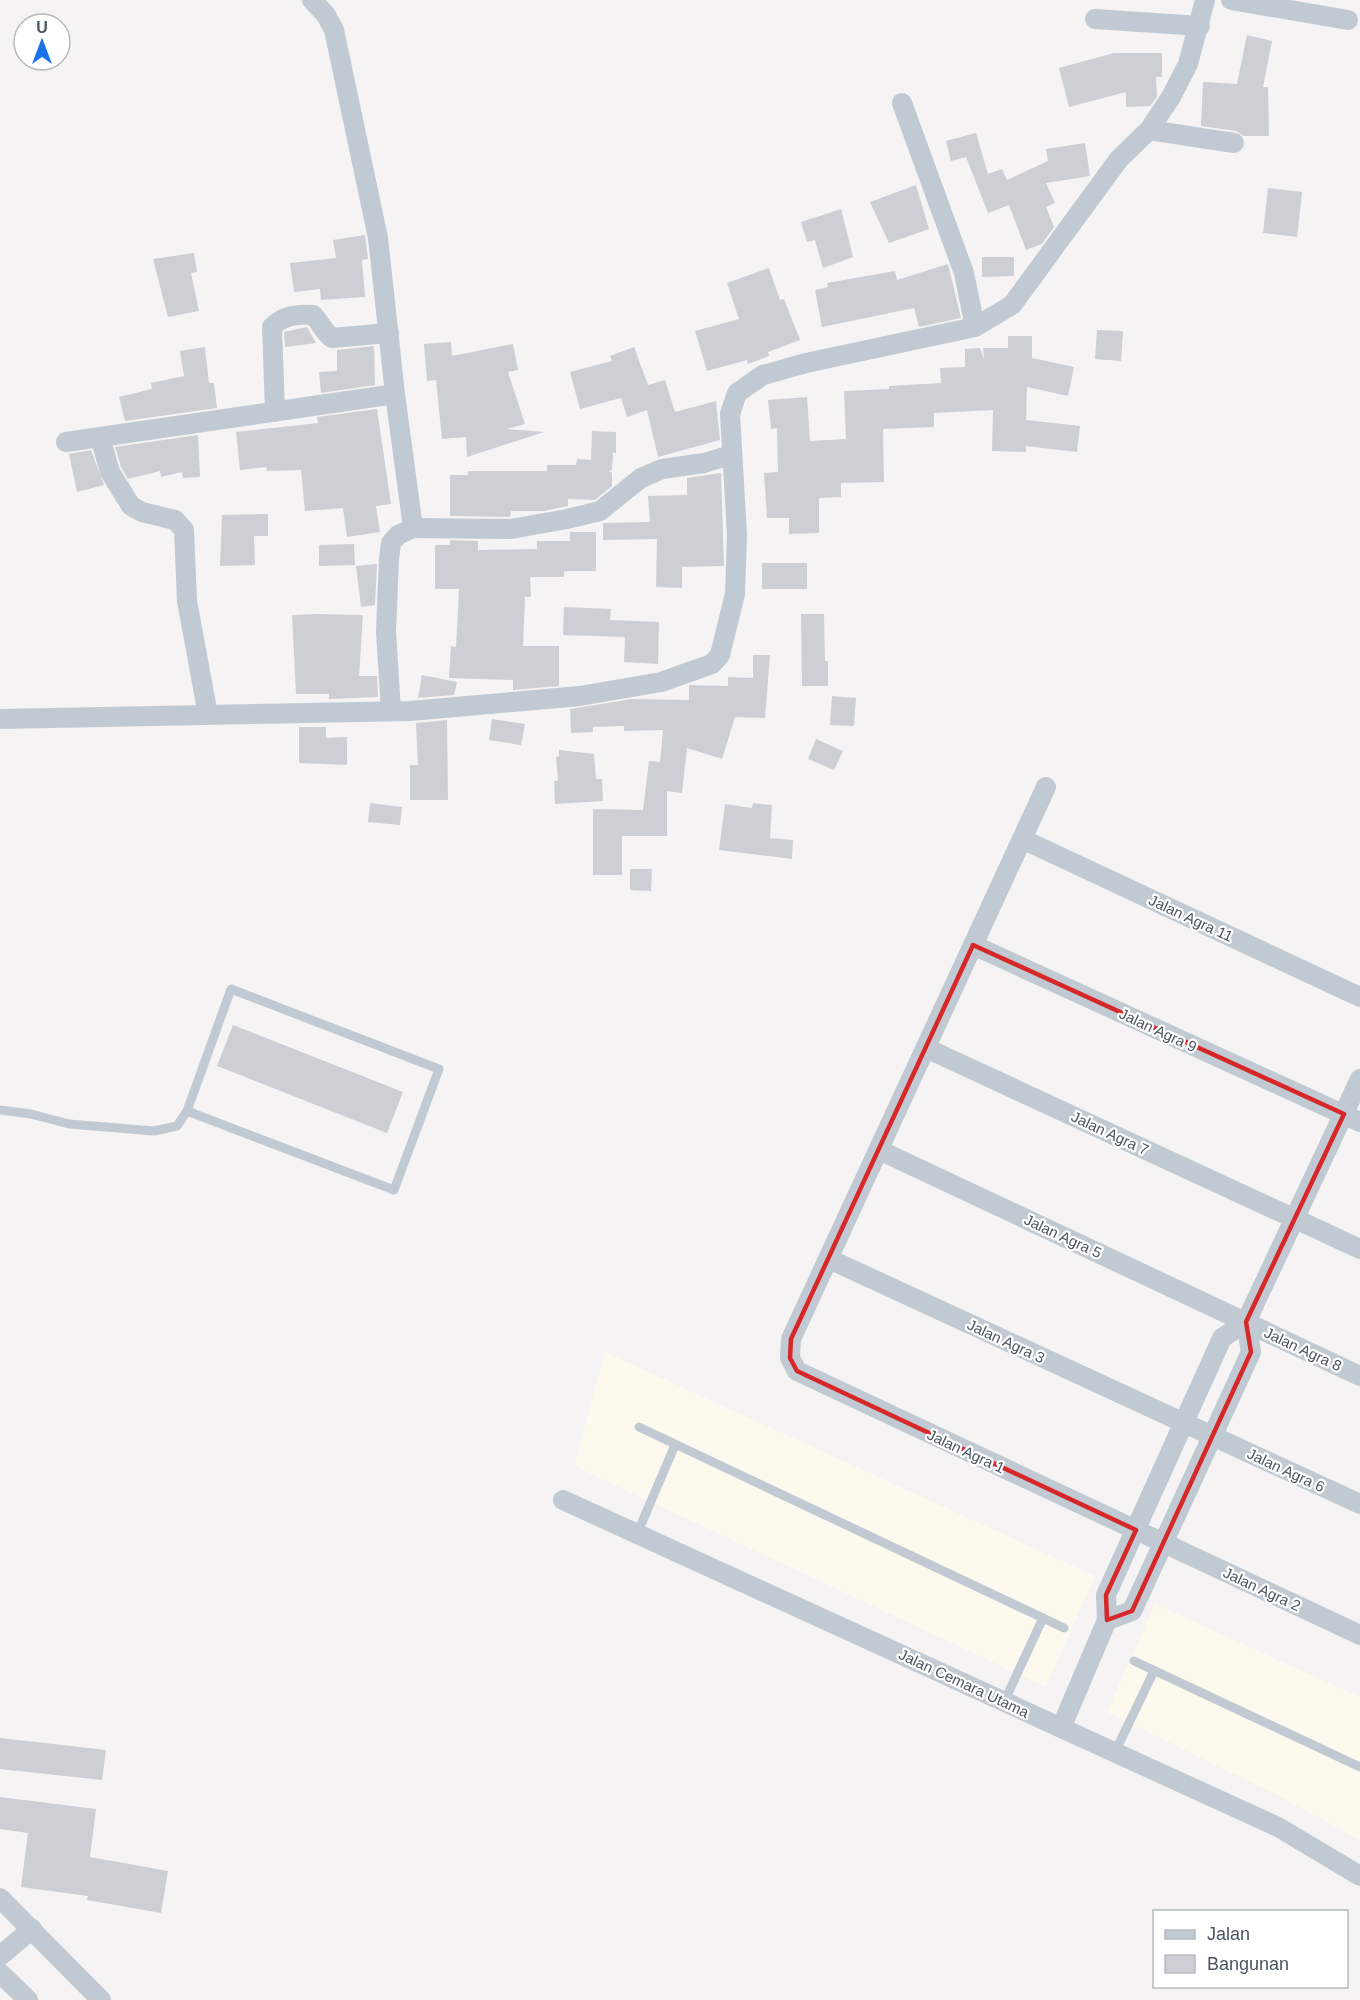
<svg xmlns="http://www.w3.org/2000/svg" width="1360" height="2000" font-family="Arial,sans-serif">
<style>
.commercial{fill:#fdf9ef}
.building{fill:#cdcfd5}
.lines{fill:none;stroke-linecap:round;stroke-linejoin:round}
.service{stroke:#c1cad2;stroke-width:9}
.minor{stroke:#c1cad2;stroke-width:20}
.marked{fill:none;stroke:#d62828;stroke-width:4.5;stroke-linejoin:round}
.labels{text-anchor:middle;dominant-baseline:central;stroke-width:4.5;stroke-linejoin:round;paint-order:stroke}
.street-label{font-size:15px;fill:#4a5661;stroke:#fff}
</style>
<rect width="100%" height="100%" fill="#f5f3f3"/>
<!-- commercial -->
<g class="commercial">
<path d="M 605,1352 L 1095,1576 L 1046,1687 L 574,1466 Z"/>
<path d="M 1155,1604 L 1360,1697 L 1360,1840 L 1279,1796 L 1107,1712 Z"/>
</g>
<!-- building -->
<g class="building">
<path d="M 1247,35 L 1272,41 L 1263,87 L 1268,87 L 1269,136 L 1244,136 L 1236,131 L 1201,126 L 1203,82 L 1237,84 Z"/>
<path d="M 1114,53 L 1162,53 L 1162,77 L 1156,77 L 1157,97 L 1150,106 L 1126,107 L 1126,92 L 1069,107 L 1059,68 Z"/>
<path d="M 976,133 L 988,174 L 1002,169 L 1007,180 L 1048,161 L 1046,149 L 1085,143 L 1090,176 L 1046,183 L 1055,203 L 1046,207 L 1054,227 L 1042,244 L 1026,250 L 1009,205 L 988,213 L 966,157 L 951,161 L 946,141 Z"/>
<path d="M 916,185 L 929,229 L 889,243 L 870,202 Z"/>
<path d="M 1268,188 L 1302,192 L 1297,237 L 1263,233 Z"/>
<path d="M 841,209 L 853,257 L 823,268 L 815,240 L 807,242 L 801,222 Z"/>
<path d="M 365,235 L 368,259 L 362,260 L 365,297 L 321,300 L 320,289 L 294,292 L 290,263 L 336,258 L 333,240 Z"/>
<path d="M 194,253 L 197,272 L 191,273 L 199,311 L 168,317 L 153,259 Z"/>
<path d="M 982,257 L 1014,257 L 1014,276 L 982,277 Z"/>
<path d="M 948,264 L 961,318 L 919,327 L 914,308 L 822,327 L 815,290 L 828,287 L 827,283 L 895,271 L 897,280 Z"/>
<path d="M 769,268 L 780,300 L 784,299 L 800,340 L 768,352 L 769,356 L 748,364 L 747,360 L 707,371 L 695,331 L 739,319 L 727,283 Z"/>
<path d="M 307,327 L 316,343 L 285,347 L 284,332 Z"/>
<path d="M 1097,330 L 1123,331 L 1121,361 L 1095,359 Z"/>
<path d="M 1008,336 L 1032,336 L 1032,358 L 1074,367 L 1068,396 L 1027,387 L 1026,420 L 1080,426 L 1077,452 L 1026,446 L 1026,452 L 992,451 L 993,410 L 934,413 L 934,427 L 883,429 L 884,482 L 841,483 L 841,497 L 819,498 L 819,533 L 789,534 L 789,518 L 767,518 L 764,473 L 778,472 L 777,428 L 771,429 L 768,400 L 807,397 L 810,441 L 846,439 L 844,391 L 889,389 L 889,386 L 941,383 L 940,368 L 965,367 L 965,349 L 980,348 L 984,359 L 983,348 L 1008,348 Z"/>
<path d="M 451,342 L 452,356 L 513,344 L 518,370 L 508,372 L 525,424 L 506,429 L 544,432 L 467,457 L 466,437 L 442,439 L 436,380 L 427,381 L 424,344 Z"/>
<path d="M 374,346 L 375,385 L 321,393 L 319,372 L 337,371 L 337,350 Z"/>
<path d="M 205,347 L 209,383 L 214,383 L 217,408 L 125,421 L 119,397 L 152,389 L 151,383 L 184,376 L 180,351 Z"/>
<path d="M 634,347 L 648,385 L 665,380 L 675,412 L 716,401 L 720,440 L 658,457 L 647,410 L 627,417 L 621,398 L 580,409 L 570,372 L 612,361 L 610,356 Z"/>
<path d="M 377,409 L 391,504 L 376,506 L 380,532 L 347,537 L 343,508 L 305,511 L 301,470 L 267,471 L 266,467 L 240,470 L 236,432 L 318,423 L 317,417 Z"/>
<path d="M 592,431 L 616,432 L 616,453 L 613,453 L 612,470 L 609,471 L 612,473 L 612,486 L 595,500 L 568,499 L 568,506 L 544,511 L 511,511 L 510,517 L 450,516 L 450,475 L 468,475 L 468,471 L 547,471 L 547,465 L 576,465 L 577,459 L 591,460 Z"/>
<path d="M 198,435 L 200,477 L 183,478 L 182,472 L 161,477 L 160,471 L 128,479 L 121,467 L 115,447 Z"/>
<path d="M 91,450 L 104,485 L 77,492 L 69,454 Z"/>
<path d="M 721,473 L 724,566 L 682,567 L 682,588 L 656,587 L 657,539 L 603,540 L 603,523 L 650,522 L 648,496 L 687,495 L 687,478 Z"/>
<path d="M 268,514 L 268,536 L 254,536 L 255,565 L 220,566 L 222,515 Z"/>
<path d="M 570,532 L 596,532 L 596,571 L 564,571 L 564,577 L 530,577 L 531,597 L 525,597 L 523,646 L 559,646 L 559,686 L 513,690 L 513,680 L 449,678 L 451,646 L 456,647 L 459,589 L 435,589 L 435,545 L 450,545 L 450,540 L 478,541 L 478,550 L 537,549 L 537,541 L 570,541 Z"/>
<path d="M 354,544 L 355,565 L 319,566 L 319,545 Z"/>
<rect x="762" y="563" width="45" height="26"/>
<path d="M 377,564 L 375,605 L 361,607 L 356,566 Z"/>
<path d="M 564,607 L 611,609 L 610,620 L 659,622 L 658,664 L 624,662 L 625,637 L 563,635 Z"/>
<path d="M 315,614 L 363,615 L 359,676 L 377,676 L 378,697 L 329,699 L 329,694 L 296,694 L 292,615 Z"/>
<path d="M 801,614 L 824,614 L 825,661 L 828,661 L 828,686 L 802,686 Z"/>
<path d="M 753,655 L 770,655 L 765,718 L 735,717 L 722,759 L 687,748 L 682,793 L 667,791 L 667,836 L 622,836 L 622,875 L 593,875 L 593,809 L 643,810 L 649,761 L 660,762 L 663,730 L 624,731 L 624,726 L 593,727 L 593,732 L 571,733 L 570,709 L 632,699 L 689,700 L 689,685 L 728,686 L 728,677 L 753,678 Z"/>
<path d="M 422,675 L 457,682 L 454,695 L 418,698 Z"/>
<path d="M 832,696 L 856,698 L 854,726 L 830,725 Z"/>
<path d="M 492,719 L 525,724 L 521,745 L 489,740 Z"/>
<path d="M 447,720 L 448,800 L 410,800 L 410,765 L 418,765 L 416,723 Z"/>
<path d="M 299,727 L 326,727 L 326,738 L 347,737 L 347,765 L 299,763 Z"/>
<path d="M 816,739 L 843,751 L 834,770 L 808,759 Z"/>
<path d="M 559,750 L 594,754 L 596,779 L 602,779 L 603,801 L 555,804 L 554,781 L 558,781 L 556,757 L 559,756 Z"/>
<path d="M 370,803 L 402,807 L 400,825 L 368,822 Z"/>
<path d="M 753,803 L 772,805 L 770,838 L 793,840 L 792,859 L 719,850 L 725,804 L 752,808 Z"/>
<path d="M 630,869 L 652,869 L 651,891 L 630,890 Z"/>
<path d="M 233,1025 L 403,1092 L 387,1133 L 217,1066 Z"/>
<path d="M 0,1738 L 106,1750 L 102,1780 L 0,1769 Z"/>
<path d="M 0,1797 L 96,1809 L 90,1857 L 168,1871 L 161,1913 L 87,1900 L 88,1896 L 21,1887 L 28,1833 L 0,1829 Z"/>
</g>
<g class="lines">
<!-- service -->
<g class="service">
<path d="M 0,1110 L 31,1114 L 69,1124 L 154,1131 L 177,1126 L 187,1111 L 394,1190 L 439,1069 L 231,989 L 187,1111"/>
<path d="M 639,1427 L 1064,1628"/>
<path d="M 637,1534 L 675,1445"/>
<path d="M 1134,1661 L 1360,1767"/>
<path d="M 1004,1702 L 1043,1618"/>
<path d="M 1115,1752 L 1154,1671"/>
</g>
<!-- minor -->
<g class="minor">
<path d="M 312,0 L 326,15 L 334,30 L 378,238 L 395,394"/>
<path d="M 1231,0 L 1348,20"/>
<path d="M 1095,19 L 1200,26"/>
<path d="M 902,103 L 964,273 L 975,327"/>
<path d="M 1149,130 L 1234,143"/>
<path d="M 275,412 L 272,327 C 284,315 297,314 313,315 C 321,323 323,331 332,338 L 389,333"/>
<path d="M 100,437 L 110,472 L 131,506 L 142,512 L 175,520 L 184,530 L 187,601 L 208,715"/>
<path d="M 66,442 L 395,394 L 413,528 L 398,535 L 391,543 L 389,559 L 386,631 L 391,711"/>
<path d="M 413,528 L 511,529 L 567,519 L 600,511 L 641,478 L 662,469 L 704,463 L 731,455"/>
<path d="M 0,719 L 410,711 L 580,696 L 661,682 L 712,664 L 720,655 L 735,594 L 737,535 L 730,414 L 737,393 L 763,375 L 806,363 L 975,327 L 1012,305 L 1119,159 L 1149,130 L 1171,97 L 1188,64 L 1205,0"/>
<path d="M 1046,787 L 791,1339 L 790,1358 L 797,1371 L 1360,1635"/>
<path d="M 1022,839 L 1360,997"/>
<path d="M 973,945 L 1360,1122"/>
<path d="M 926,1048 L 1360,1249"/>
<path d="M 879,1150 L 1360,1376"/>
<path d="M 829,1259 L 1360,1504"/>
<path d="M 563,1500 L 1278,1827 L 1360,1876"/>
<path d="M 1107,1620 L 1132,1611 L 1251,1352 L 1246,1322"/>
<path d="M 1061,1728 L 1107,1620 L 1106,1595 L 1222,1338 L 1246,1322 L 1360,1079"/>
<path d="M 0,1898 L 101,2000"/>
<path d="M 0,1956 L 32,1929"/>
<path d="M 0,1973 L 28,2000"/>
</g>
</g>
<!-- marked area -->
<path class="marked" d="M 973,945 L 1344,1114 L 1246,1322 L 1251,1352 L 1132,1611 L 1107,1620 L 1106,1595 L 1136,1530 L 797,1371 L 790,1358 L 791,1339 Z"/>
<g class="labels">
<!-- street labels -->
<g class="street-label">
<text transform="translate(1191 918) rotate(25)">Jalan Agra 11</text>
<text transform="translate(1158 1030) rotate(25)">Jalan Agra 9</text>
<text transform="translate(1110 1133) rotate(25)">Jalan Agra 7</text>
<text transform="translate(1063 1236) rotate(25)">Jalan Agra 5</text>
<text transform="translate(1006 1341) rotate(25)">Jalan Agra 3</text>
<text transform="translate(1303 1349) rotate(25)">Jalan Agra 8</text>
<text transform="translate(966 1451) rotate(25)">Jalan Agra 1</text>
<text transform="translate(1286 1470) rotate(25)">Jalan Agra 6</text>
<text transform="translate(1262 1589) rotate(25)">Jalan Agra 2</text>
<text transform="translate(964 1683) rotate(25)">Jalan Cemara Utama</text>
</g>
</g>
<!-- legend -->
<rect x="1153" y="1910" width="195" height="78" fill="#ffffff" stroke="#b7bbc0" stroke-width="1.5"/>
<rect x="1165" y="1930" width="30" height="9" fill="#c1cad2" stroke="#b7bbc0" stroke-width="1.5"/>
<text x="1207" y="1940" font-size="18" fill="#4a5661">Jalan</text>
<rect x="1165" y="1955" width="30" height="18" fill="#cdcfd5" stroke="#b7bbc0" stroke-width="1.5"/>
<text x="1207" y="1970" font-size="18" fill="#4a5661">Bangunan</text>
<!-- north arrow -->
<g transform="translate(42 42)"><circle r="28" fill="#ffffff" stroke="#b7bbc0" stroke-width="1.5"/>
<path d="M0-4.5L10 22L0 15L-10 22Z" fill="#1a73e8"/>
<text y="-9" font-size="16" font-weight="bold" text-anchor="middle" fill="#4a5661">U</text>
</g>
</svg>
